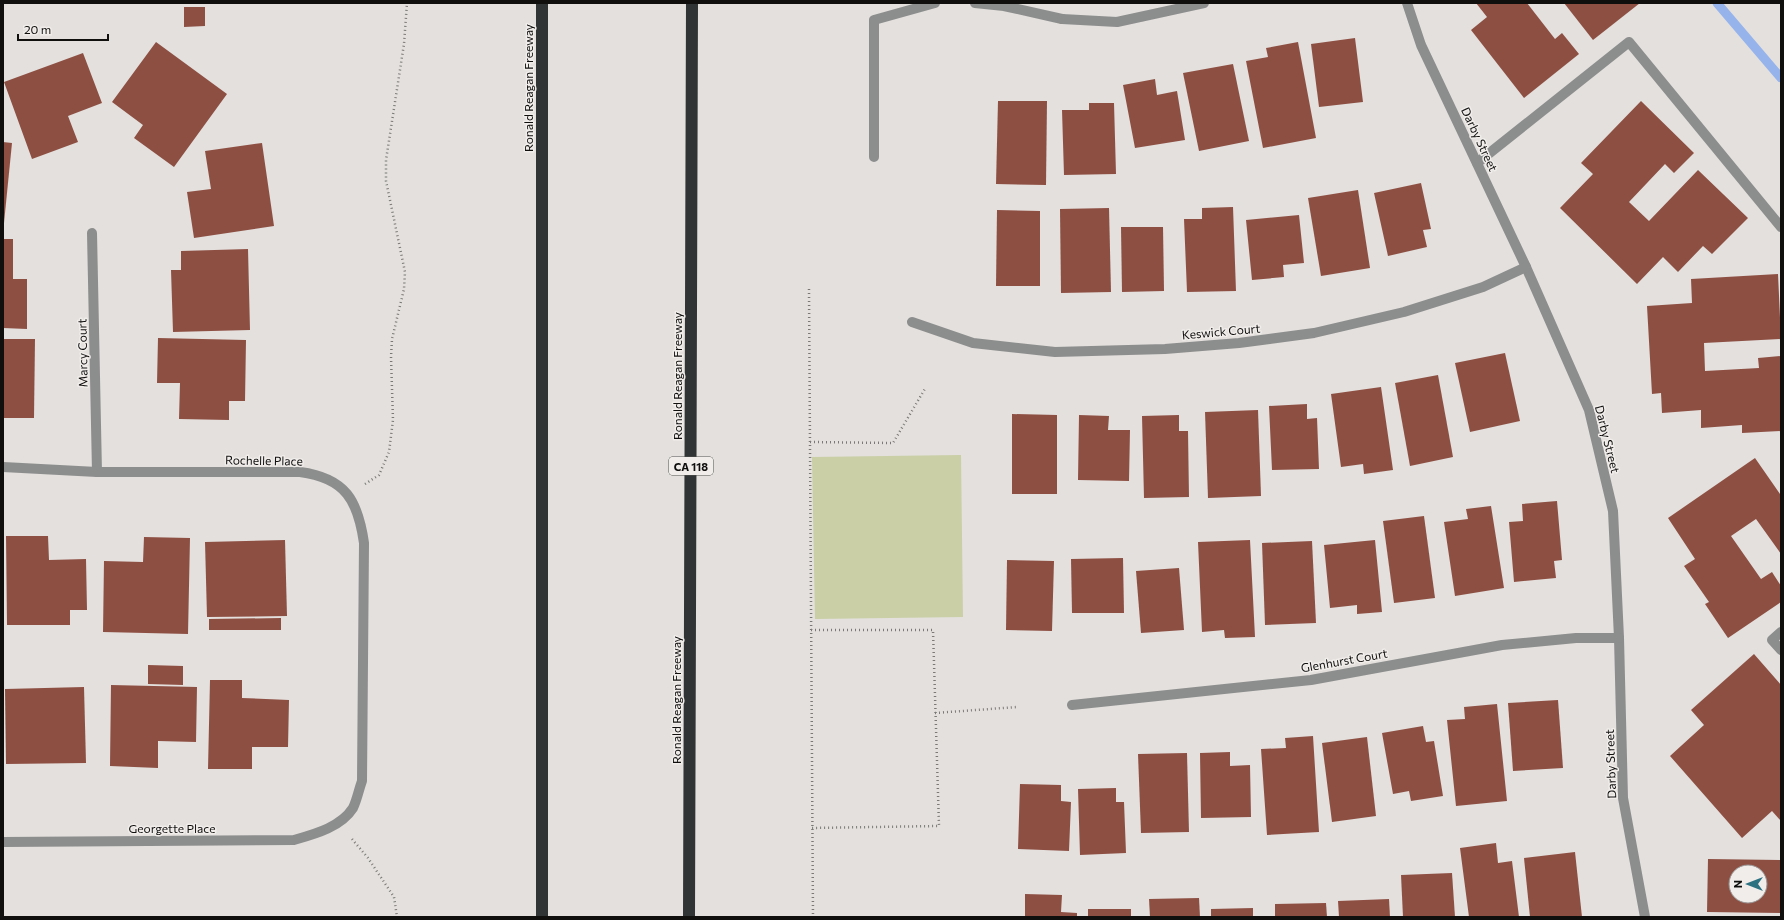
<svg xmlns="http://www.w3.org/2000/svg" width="1784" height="920" font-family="Commissioner,sans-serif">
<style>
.green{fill:#cacfa6}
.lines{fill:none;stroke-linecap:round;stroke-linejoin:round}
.stream{stroke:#96b3eb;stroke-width:9}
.building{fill:#8e4f43;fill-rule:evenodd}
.path{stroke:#7b7977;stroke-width:2.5;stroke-dasharray:1 3;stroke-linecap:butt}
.lane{stroke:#8c8d8d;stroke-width:10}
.street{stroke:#8c8d8d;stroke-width:10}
.highway{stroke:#303434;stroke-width:12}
.labels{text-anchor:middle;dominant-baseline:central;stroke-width:3;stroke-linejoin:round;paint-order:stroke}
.shield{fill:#f0edeb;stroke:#535250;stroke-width:1}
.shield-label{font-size:11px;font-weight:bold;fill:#100f0e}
.street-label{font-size:12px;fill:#100f0e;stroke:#f0edeb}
</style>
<rect width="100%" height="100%" fill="#e3e0dd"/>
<!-- green -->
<path class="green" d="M 961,455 L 963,617 L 815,619 L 812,457 Z"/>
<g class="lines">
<!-- stream -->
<path class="stream" d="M 1717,3 L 1781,78"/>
</g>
<!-- building -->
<g class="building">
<path d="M 1476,3 L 1527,3 L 1555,39 L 1562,33 L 1579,54 L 1524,98 L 1471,30 L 1487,17 Z"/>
<path d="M 1564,3 L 1640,3 L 1593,40 Z"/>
<path d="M 184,7 L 205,7 L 205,26 L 184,27 Z"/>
<path d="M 1355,38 L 1363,102 L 1319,107 L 1311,44 Z"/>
<path d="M 156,42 L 227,94 L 174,167 L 134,138 L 143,125 L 112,102 Z"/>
<path d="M 1298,42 L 1316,138 L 1263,148 L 1246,61 L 1268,57 L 1266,48 Z"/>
<path d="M 83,53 L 102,103 L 68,116 L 78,142 L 32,159 L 4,82 Z"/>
<path d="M 1233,64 L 1249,141 L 1199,151 L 1183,73 Z"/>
<path d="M 1155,79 L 1157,95 L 1177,91 L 1185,140 L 1135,148 L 1123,85 Z"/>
<path d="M 998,101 L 1047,101 L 1046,185 L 996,184 Z"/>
<path d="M 1641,101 L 1694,153 L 1674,173 L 1665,164 L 1629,202 L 1649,221 L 1698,170 L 1748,218 L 1712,254 L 1703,246 L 1678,272 L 1663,257 L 1637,284 L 1560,208 L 1593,174 L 1581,163 Z"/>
<path d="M 1089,103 L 1114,103 L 1116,174 L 1064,175 L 1062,110 L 1089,110 Z"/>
<path d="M 3,142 L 12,143 L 4,223 L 3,223 Z"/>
<path d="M 262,143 L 274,226 L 194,238 L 187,192 L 211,189 L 205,151 Z"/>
<path d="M 1421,183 L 1431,229 L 1423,230 L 1427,247 L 1388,256 L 1374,193 Z"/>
<path d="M 1358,190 L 1370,268 L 1321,276 L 1308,198 Z"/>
<path d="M 1233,207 L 1236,291 L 1187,292 L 1184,219 L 1202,219 L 1202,208 Z"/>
<path d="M 1109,208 L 1111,292 L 1061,293 L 1060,209 Z"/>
<path d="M 997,210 L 1040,211 L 1040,286 L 996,286 Z"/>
<path d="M 1299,215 L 1304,263 L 1283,265 L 1284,277 L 1252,280 L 1246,220 Z"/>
<path d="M 1121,227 L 1163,227 L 1164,291 L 1122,292 Z"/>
<path d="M 3,239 L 13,239 L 13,279 L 27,279 L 27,329 L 3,328 Z"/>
<path d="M 248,249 L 250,330 L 173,332 L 171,270 L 181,270 L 181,251 Z"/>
<path d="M 1778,274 L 1781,339 L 1704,343 L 1705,371 L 1759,368 L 1758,358 L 1781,356 L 1781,431 L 1742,433 L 1742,425 L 1701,428 L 1701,410 L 1662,413 L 1661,393 L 1652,394 L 1647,306 L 1692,303 L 1691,279 Z"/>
<path d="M 158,338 L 246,340 L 245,401 L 229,401 L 229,420 L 179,419 L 180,383 L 157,383 Z"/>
<path d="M 3,339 L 35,339 L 34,418 L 3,418 Z"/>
<path d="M 1505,353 L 1520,421 L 1470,432 L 1455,363 Z"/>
<path d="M 1438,375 L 1453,457 L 1410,466 L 1395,383 Z"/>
<path d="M 1381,387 L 1393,470 L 1364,474 L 1363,464 L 1341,467 L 1331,394 Z"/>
<path d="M 1307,404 L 1307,419 L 1317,418 L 1319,469 L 1272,470 L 1269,406 Z"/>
<path d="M 1258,410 L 1261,496 L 1208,498 L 1205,412 Z"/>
<path d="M 1012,414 L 1057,415 L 1057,494 L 1012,494 Z"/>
<path d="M 1079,415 L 1109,416 L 1108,430 L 1130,430 L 1129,481 L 1078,480 Z"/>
<path d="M 1179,415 L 1179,431 L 1188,431 L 1189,497 L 1144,498 L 1142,416 Z"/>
<path d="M 1755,458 L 1780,494 L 1781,493 L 1781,554 L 1756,519 L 1731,536 L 1761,579 L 1772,572 L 1781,586 L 1781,602 L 1728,638 L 1705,604 L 1709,602 L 1684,566 L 1695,559 L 1668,518 Z"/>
<path d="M 1557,501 L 1562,560 L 1554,561 L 1556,578 L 1514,582 L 1509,522 L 1523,521 L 1522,504 Z"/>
<path d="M 1491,506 L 1504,588 L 1455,596 L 1444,522 L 1468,519 L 1466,509 Z"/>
<path d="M 1424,516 L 1435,598 L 1394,603 L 1383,521 Z"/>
<path d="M 6,536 L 48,536 L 49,560 L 86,559 L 87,610 L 70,610 L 70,625 L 7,625 Z"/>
<path d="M 144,537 L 190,538 L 188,634 L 103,632 L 104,561 L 143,562 Z"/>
<path d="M 285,540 L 287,616 L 207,617 L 205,542 Z"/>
<path d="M 1250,540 L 1255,637 L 1225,638 L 1224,630 L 1202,632 L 1198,542 Z"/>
<path d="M 1375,540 L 1382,612 L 1357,614 L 1357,605 L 1330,608 L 1324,545 Z"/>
<path d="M 1312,541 L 1316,623 L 1265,625 L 1262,543 Z"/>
<path d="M 1123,558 L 1124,613 L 1072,613 L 1071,559 Z"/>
<path d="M 1007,560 L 1054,561 L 1052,631 L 1006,630 Z"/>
<path d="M 1179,568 L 1184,630 L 1141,633 L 1136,571 Z"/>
<path d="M 281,618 L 281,630 L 209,630 L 209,619 Z"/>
<path d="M 1754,654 L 1781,685 L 1781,821 L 1772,811 L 1742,838 L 1670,756 L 1704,725 L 1691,710 Z"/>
<path d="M 148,665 L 183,666 L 183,685 L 148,684 Z"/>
<path d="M 210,680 L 242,680 L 242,698 L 289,700 L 288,747 L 252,747 L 252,769 L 208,769 Z"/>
<path d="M 111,685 L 197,687 L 196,742 L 158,741 L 158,768 L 110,766 Z"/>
<path d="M 84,687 L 86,763 L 6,764 L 5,689 Z"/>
<path d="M 1558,700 L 1563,768 L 1513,771 L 1508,703 Z"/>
<path d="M 1497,704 L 1507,801 L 1456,806 L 1447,720 L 1465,719 L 1464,707 Z"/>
<path d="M 1423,726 L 1426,742 L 1434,741 L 1443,796 L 1411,801 L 1409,791 L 1393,794 L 1382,733 Z"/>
<path d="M 1313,736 L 1319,832 L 1267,835 L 1261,749 L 1286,748 L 1285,738 Z"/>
<path d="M 1367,737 L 1376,816 L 1332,822 L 1322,743 Z"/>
<path d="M 1230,752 L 1230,766 L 1250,765 L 1251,817 L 1201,818 L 1200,753 Z"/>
<path d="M 1187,753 L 1189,832 L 1141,833 L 1138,754 Z"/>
<path d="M 1020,784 L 1061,785 L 1061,801 L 1071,802 L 1069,851 L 1018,849 Z"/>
<path d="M 1116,788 L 1116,802 L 1124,802 L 1126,853 L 1080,855 L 1078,789 Z"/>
<path d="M 1496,843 L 1498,863 L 1512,861 L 1519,917 L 1469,917 L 1460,848 Z"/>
<path d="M 1575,852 L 1582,917 L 1530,917 L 1524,858 Z"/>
<path d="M 1708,859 L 1781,860 L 1781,913 L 1707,912 ZM 1736,872 L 1760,872 L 1760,896 L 1736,896 Z"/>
<path d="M 1452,873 L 1455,917 L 1403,917 L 1401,875 Z"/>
<path d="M 1025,894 L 1062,895 L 1061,912 L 1077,913 L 1077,917 L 1025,917 Z"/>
<path d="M 1199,898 L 1200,917 L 1150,917 L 1149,899 Z"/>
<path d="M 1389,899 L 1390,917 L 1339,917 L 1338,901 Z"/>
<path d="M 1326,903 L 1327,917 L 1275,917 L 1275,904 Z"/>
<path d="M 1253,908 L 1253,917 L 1211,917 L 1211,909 Z"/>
<rect x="1088" y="909" width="43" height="8"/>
</g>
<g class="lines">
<!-- path -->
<g class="path">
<path d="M 809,289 L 813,917"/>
<path d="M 810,442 L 893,443 L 926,387"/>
<path d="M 365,484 L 379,475 L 389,452 L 393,420 L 391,357 L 392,339 L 404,289 L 405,272 L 386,181 L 386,160 L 404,44 L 407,3"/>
<path d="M 811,630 L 933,630 L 939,826 L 812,828"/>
<path d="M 935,713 L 1017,707"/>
<path d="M 352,839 L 368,858 L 394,897 L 397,917"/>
</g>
<!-- lane -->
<g class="lane">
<path d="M 975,3 L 1004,6 L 1062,19"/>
<path d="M 874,157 L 874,20 L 935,3"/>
<path d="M 1477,163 L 1629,42 L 1781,227"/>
<path d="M 1781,632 L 1772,640 L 1781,650"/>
</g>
<!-- street -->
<g class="street">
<path d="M 1407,3 L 1421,45 L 1526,267 L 1589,410 L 1613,511 L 1619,638 L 1623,798 L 1645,917"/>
<path d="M 1062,19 L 1117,22 L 1204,3"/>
<path d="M 92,233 L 97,472"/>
<path d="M 912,322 L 973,343 L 1055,352 L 1165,349 L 1239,343 L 1314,333 L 1404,312 L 1483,287 L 1526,267"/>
<path d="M 3,467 L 97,472 L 300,472 C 346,478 358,501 364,543 L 362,781 C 359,789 357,800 353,808 C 341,827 315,834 294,840 L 3,842"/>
<path d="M 1072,705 L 1311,680 L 1502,645 L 1576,638 L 1619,638"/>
</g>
<!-- highway -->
<g class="highway">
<path d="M 542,917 L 542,3"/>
<path d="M 689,917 L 692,3"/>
</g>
</g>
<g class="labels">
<!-- shield labels -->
<rect class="shield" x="669" y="457" width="44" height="18" rx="3"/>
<g class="shield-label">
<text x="691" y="466">CA 118</text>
</g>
<!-- street labels -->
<g class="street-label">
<text transform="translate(528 88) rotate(-90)">Ronald Reagan Freeway</text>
<text transform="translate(1480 139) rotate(65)">Darby Street</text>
<text transform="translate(1221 331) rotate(-5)">Keswick Court</text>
<text transform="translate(82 353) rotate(-91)">Marcy Court</text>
<text transform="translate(677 376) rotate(-90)">Ronald Reagan Freeway</text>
<text transform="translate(1608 439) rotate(76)">Darby Street</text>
<text transform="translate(264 460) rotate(1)">Rochelle Place</text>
<text transform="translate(1344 660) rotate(-10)">Glenhurst Court</text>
<text transform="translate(676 700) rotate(-90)">Ronald Reagan Freeway</text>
<text transform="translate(1610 764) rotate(-92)">Darby Street</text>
<text x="172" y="828">Georgette Place</text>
</g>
</g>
<!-- border -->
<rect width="1784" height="920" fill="none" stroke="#100f0e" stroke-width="8"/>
<!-- north arrow -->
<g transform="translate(1748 884) rotate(270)"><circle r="19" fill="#f0edeb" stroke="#969493"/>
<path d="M0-3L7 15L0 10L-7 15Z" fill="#2d7281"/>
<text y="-6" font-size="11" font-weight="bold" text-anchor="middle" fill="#100f0e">N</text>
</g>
<!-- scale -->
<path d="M18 34v6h90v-6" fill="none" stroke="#100f0e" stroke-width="2"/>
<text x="24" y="34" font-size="12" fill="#100f0e" stroke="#f0edeb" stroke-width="3" paint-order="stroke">20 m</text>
</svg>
